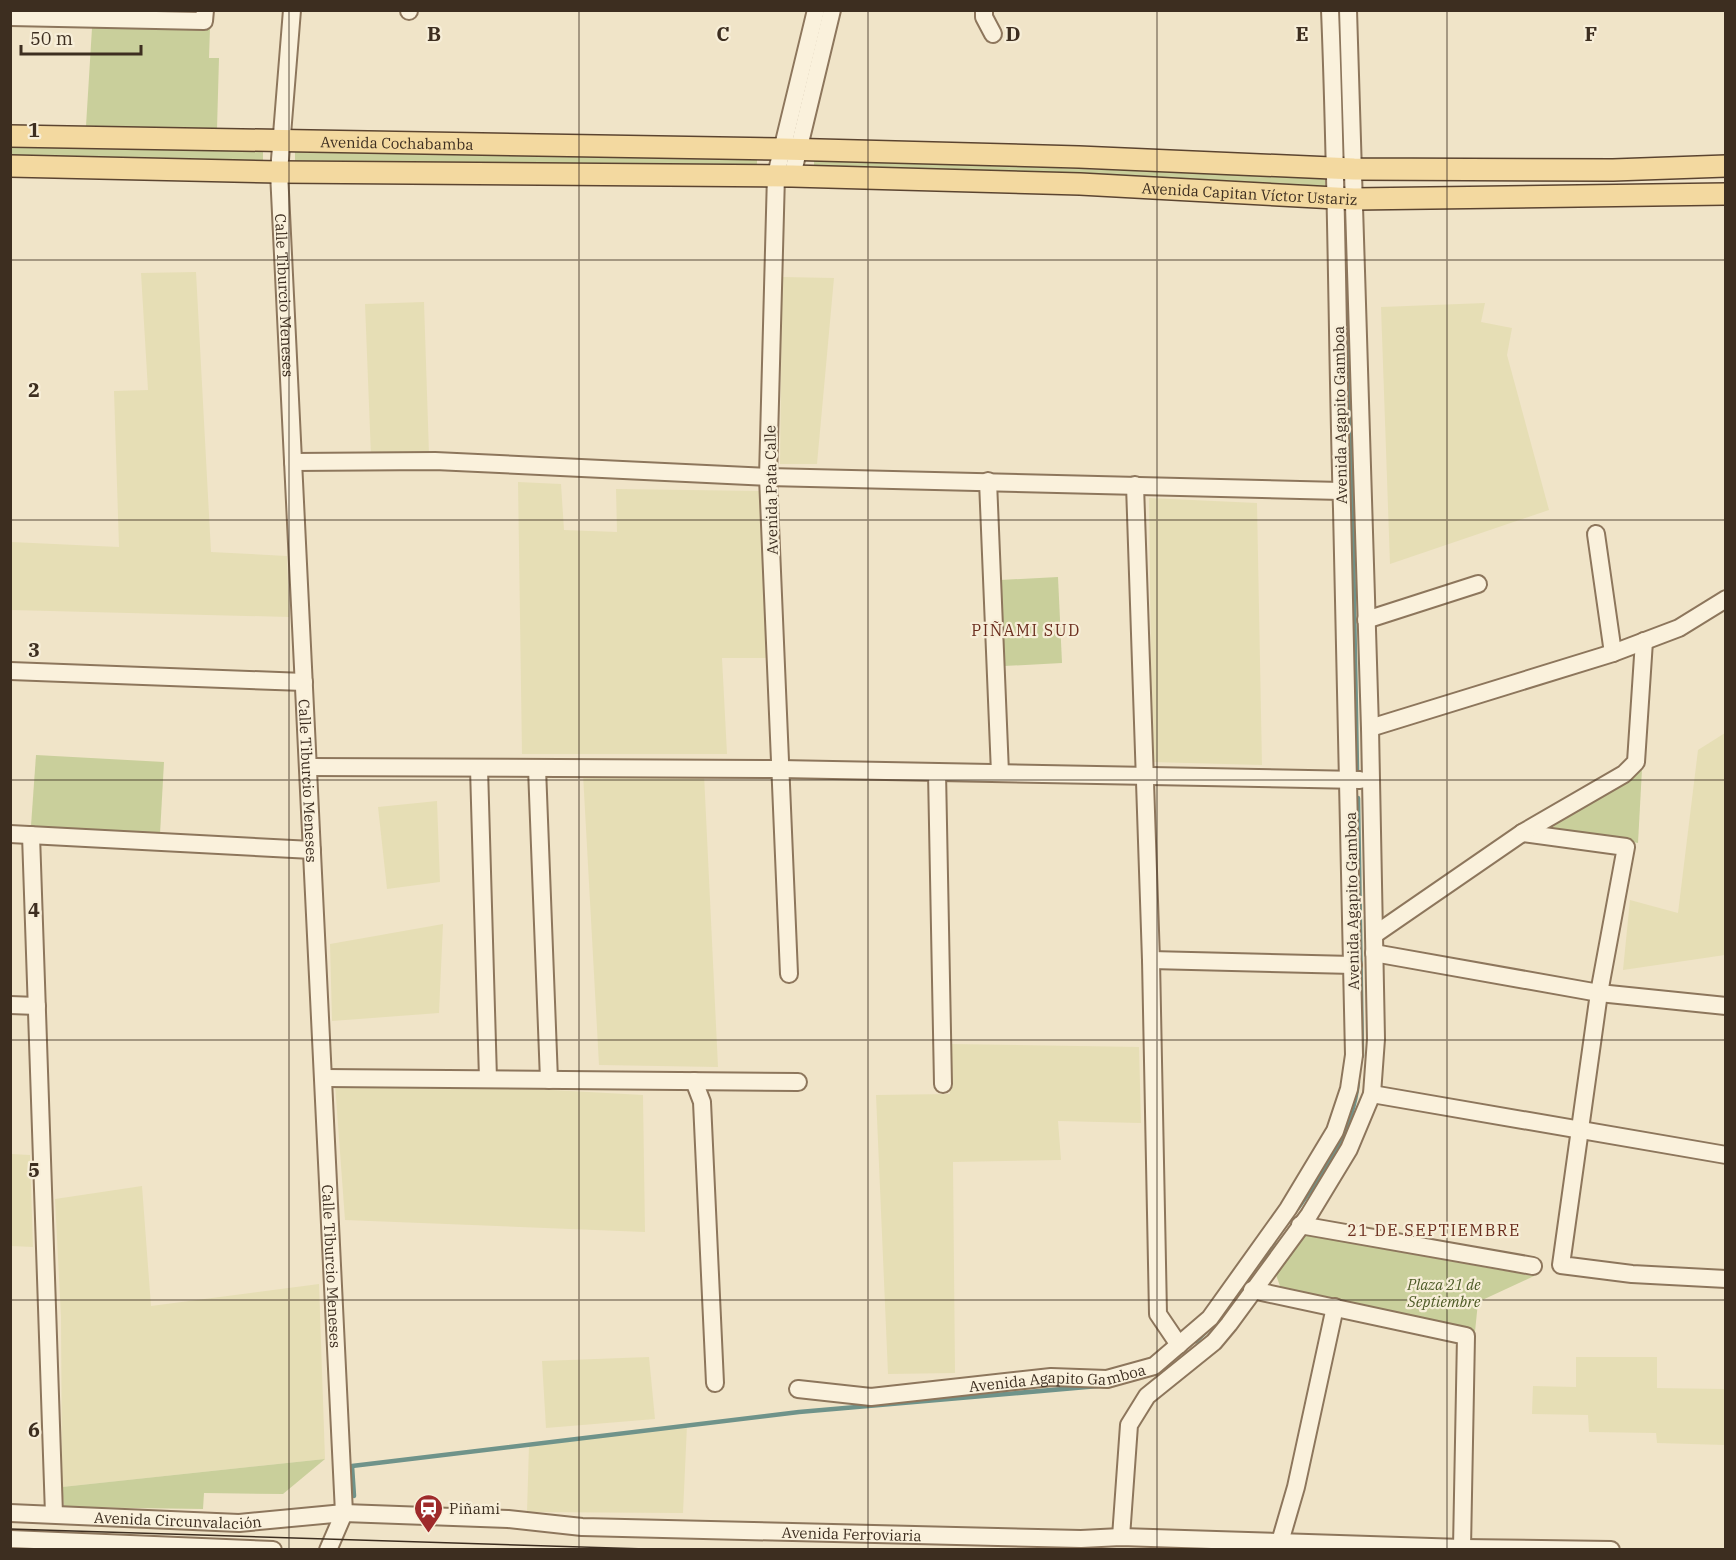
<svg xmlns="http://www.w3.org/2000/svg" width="1736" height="1560" font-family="'IBM Plex Serif',serif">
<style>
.farmland{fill:#e6deb5}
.green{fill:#c9cf9b}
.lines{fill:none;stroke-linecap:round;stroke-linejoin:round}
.stream{stroke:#6f938a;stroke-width:4.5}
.minor-casing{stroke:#8d765c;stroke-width:20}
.major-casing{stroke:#5b4430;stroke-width:24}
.minor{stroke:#faf1dc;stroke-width:16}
.major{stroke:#f3d9a0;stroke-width:21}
.tram{stroke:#3d2e20;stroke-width:1.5}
.grid{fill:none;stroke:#3d2e20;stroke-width:1.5;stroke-opacity:0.55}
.labels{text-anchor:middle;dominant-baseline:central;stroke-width:4.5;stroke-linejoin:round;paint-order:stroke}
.street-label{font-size:15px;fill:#3d2e20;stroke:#f7eed8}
.park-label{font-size:15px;font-style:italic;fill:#4d5a26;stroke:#f7eed8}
.poi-label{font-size:15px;fill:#3d2e20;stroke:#f7eed8;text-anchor:start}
.neighbourhood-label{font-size:16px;letter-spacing:1.5px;fill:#6b2e1e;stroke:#f7eed8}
.grid-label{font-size:20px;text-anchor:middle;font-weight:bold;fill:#3d2e20;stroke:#f7eed8;stroke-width:4.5;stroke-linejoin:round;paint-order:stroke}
</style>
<rect width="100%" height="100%" fill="#f0e4c8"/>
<!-- farmland -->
<g class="farmland">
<path d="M 196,272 L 211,552 L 287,556 L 289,617 L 11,610 L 11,542 L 119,547 L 114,391 L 148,390 L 141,273 Z"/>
<path d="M 782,277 L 834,278 L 817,464 L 780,464 Z"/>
<path d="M 424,302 L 429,454 L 371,456 L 365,304 Z"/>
<path d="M 1485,303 L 1481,322 L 1512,328 L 1507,355 L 1549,510 L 1390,564 L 1381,307 Z"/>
<path d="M 518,482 L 561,484 L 564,530 L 617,532 L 616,489 L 760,491 L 767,658 L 722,658 L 727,754 L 522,754 Z"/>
<path d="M 1149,498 L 1257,503 L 1262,765 L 1152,762 Z"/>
<path d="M 1725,733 L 1725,955 L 1623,970 L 1630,900 L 1678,913 L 1698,750 Z"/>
<path d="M 583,774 L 704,774 L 718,1067 L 599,1065 Z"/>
<path d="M 437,801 L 440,882 L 387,889 L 378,807 Z"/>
<path d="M 443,924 L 439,1013 L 332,1021 L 330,944 Z"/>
<path d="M 949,1044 L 1139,1047 L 1141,1123 L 1058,1121 L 1061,1160 L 953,1162 L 955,1373 L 888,1374 L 876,1095 L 950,1094 Z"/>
<path d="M 335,1084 L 517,1088 L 643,1095 L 645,1232 L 345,1220 Z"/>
<path d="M 11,1154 L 30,1155 L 33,1247 L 11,1246 Z"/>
<path d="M 142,1186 L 151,1306 L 319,1284 L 325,1459 L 62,1487 L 61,1317 L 55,1199 Z"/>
<path d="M 649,1357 L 655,1419 L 546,1428 L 542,1361 Z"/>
<path d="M 1576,1357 L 1657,1357 L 1657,1388 L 1725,1389 L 1725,1445 L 1657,1443 L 1656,1433 L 1589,1432 L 1588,1415 L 1532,1414 L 1533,1386 L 1576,1387 Z"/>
<path d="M 687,1425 L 683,1513 L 527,1512 L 529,1445 Z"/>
</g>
<!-- green -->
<g class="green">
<path d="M 92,28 L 210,28 L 209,58 L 219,58 L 217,129 L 86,126 Z"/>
<path d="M 11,146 L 263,152 L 263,161 L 11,156 Z"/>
<path d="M 295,152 L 757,157 L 757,166 L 295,161 Z"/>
<path d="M 814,159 L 1325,178 L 1325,187 L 814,169 Z"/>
<path d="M 1058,577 L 1062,663 L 1004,666 L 1000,580 Z"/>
<path d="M 36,755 L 164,762 L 160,834 L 31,826 Z"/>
<path d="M 1642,769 L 1638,843 L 1551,828 Z"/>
<path d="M 1304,1235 L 1534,1276 L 1478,1302 L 1475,1332 L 1289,1293 L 1280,1286 L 1276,1275 Z"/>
<path d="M 325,1459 L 283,1494 L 204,1493 L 203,1509 L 64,1507 L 62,1487 Z"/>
</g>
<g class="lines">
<!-- stream -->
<g class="stream">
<path d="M 1348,270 L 1357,770"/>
<path d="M 1358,798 L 1362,1056"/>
<path d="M 1298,1208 C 1325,1170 1353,1130 1358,1082"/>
<path d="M 1262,1260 L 1274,1242"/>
<path d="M 1196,1341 L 1214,1324"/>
<path d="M 354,1496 L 352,1466 L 799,1412 L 1098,1386"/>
</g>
<defs>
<g id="minor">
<path id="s1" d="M 292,10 L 279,172 L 344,1513 L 328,1550"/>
<path d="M 984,10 L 984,17 L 993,34"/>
<path d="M 409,11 L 409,10"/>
<path d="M 10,17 L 204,21 L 205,10"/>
<path d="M 792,176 L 832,10"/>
<path d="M 293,462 L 435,461 L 768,477 L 1341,491"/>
<path d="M 988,481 L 1000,773"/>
<path d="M 1135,485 L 1151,960 L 1158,1314 L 1179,1345"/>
<path d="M 1596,534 L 1613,653"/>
<path d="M 1366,620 L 1478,584"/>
<path d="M 10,671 L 304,682"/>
<path d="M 1370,728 L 1613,653 L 1679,628 L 1726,599"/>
<path d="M 308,767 L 780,769 L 1360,780"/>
<path d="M 479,768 L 488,1079"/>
<path d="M 537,768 L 549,1080"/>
<path d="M 937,772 L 943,1084"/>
<path d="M 1522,833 L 1626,847 L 1599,993 L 1561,1265 L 1632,1274 L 1726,1279"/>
<path d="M 10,834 L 312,850"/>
<path d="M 31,835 L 54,1514"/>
<path d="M 1374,935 L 1522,833 L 1624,774 L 1636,762 L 1644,641"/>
<path d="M 1374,953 L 1599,993 L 1726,1006"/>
<path d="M 1151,960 L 1353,965"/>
<path d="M 789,974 L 768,477 L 776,175 L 816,10"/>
<path d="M 10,1005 L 37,1006"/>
<path d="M 324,1078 L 798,1082"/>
<path d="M 694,1081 L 702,1102 L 715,1383"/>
<path d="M 1372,1094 L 1726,1155"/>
<path d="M 1300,1225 L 1533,1266"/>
<path d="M 1252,1290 L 1466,1336 L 1462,1548"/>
<path id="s2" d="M 798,1389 L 871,1397 L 1051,1377 L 1107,1379 L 1154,1366 L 1210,1318 L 1288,1209 L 1335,1131 L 1349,1089 L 1354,1055 C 1351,873 1347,691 1342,509 C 1337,343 1337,177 1330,10"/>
<path id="s3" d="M 10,1513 L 239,1523 L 344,1513 L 508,1519 L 582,1527 L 1081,1539 L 1121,1537 L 1462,1548 L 1611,1550"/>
<path d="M 1121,1537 L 1129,1425 L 1147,1396 L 1214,1342 L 1229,1324 L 1309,1215 L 1349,1149 L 1372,1094 L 1376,1039 L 1370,728 L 1348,10"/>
<path d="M 10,1539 L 273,1550"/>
<path d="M 1280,1542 L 1296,1487 L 1335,1307"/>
</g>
<g id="major">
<path id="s4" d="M 10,136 L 782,149 L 1079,157 L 1354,169 L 1613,170 L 1726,166"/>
<path id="s5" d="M 10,166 L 279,172 L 792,176 L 1080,184 L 1354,199 L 1726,194"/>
</g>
</defs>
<!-- minor casing -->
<use href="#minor" class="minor-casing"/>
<!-- major casing -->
<use href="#major" class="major-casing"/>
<!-- minor -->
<use href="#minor" class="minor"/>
<!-- major -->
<use href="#major" class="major"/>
<!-- tram -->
<path class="tram" d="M 10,1529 L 679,1550"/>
</g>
<!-- grid -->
<path class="grid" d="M 289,10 L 289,1550M 579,10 L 579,1550M 868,10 L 868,1550M 1157,10 L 1157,1550M 1447,10 L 1447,1550M 10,260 L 1726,260M 10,520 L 1726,520M 10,780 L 1726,780M 10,1040 L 1726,1040M 10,1300 L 1726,1300"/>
<!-- icons -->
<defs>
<symbol id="station-pin" viewBox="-11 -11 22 30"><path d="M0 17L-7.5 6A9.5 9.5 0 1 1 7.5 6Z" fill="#9e2a2b" stroke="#f7eed8"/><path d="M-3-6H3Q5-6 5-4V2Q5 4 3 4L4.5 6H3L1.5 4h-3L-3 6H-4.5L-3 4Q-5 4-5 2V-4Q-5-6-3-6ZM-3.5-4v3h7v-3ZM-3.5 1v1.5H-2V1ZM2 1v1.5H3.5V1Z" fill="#fff"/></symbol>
</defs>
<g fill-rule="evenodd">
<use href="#station-pin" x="412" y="1492" width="33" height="45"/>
</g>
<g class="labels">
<!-- street labels -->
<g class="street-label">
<text stroke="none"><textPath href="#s4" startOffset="387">Avenida Cochabamba</textPath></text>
<text stroke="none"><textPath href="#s5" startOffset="1240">Avenida Capitan Víctor Ustariz</textPath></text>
<text stroke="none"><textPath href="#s1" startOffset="286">Calle Tiburcio Meneses</textPath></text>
<text transform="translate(1340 415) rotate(-91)">Avenida Agapito Gamboa</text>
<text transform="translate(771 490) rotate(-91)">Avenida Pata Calle</text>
<text stroke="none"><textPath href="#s1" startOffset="772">Calle Tiburcio Meneses</textPath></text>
<text transform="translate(1352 901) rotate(-91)">Avenida Agapito Gamboa</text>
<text stroke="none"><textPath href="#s1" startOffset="1258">Calle Tiburcio Meneses</textPath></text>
<text stroke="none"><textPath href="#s2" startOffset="261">Avenida Agapito Gamboa</textPath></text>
<text stroke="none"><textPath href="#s3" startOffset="168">Avenida Circunvalación</textPath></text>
<text stroke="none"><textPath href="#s3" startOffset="843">Avenida Ferroviaria</textPath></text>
</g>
<!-- park labels -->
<g class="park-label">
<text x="1444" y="1284">Plaza 21 de<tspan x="1444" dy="17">Septiembre</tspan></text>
</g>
<!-- poi labels -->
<g class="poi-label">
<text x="449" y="1508">Piñami</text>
</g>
<!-- neighbourhood labels -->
<g class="neighbourhood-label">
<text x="1026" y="630">PIÑAMI SUD</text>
<text x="1434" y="1230">21 DE SEPTIEMBRE</text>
</g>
</g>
<g class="grid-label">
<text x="434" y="41">B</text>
<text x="723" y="41">C</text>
<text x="1013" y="41">D</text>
<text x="1302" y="41">E</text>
<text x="1591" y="41">F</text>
<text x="34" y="137">1</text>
<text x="34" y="397">2</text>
<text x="34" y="657">3</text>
<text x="34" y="917">4</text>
<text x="34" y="1177">5</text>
<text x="34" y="1437">6</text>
</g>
<!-- border -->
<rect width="1736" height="1560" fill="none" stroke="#3d2e20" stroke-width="24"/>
<!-- scale -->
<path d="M21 45v9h120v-9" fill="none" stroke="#3d2e20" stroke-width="3"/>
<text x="30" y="45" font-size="18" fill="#3d2e20" stroke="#f7eed8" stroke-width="4.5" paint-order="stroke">50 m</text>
</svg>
